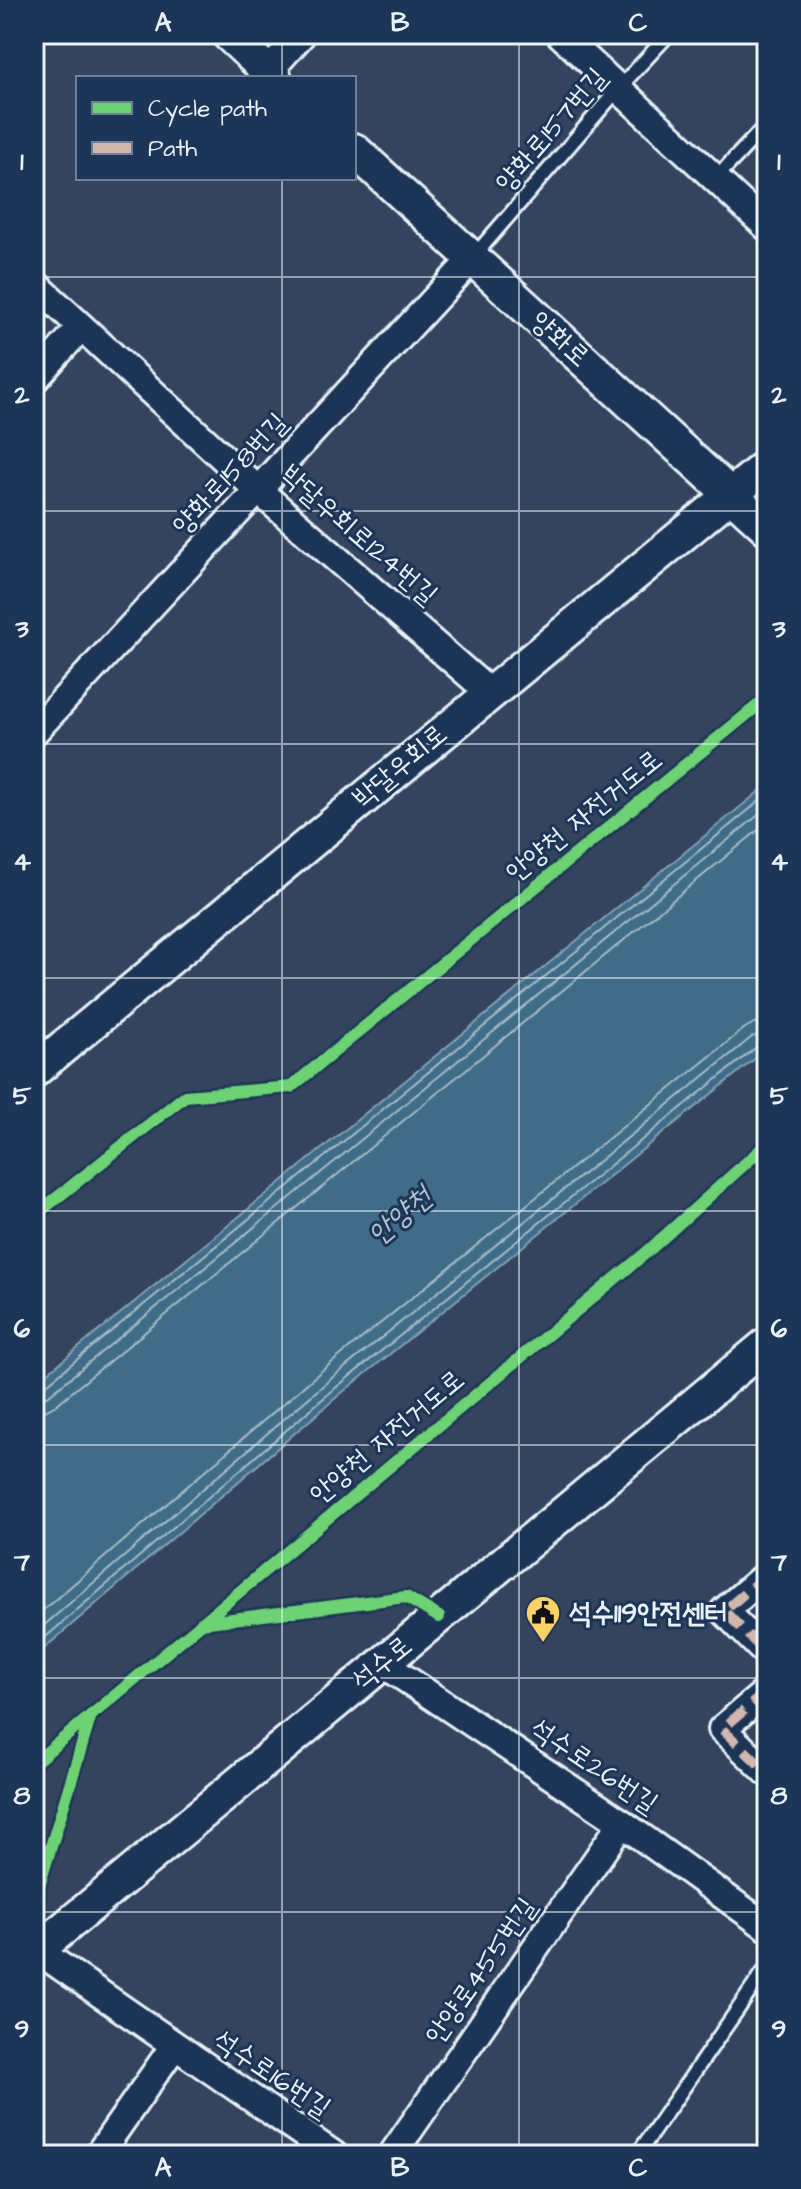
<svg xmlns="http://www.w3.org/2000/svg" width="801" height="2189" font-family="'Architects Daughter','Poor Story',sans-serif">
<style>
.water{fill:#416c88;stroke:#84a1b5;stroke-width:2}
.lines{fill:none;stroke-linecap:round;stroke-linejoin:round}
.shore{stroke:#a5bccb;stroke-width:2}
.service-casing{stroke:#e8f1f8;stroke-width:18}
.minor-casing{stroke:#e8f1f8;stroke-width:32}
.tertiary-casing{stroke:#e8f1f8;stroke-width:38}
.service{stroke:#1d3557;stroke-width:12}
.minor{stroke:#1d3557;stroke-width:26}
.tertiary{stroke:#1d3557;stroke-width:32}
.quiet{stroke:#d1b7ad;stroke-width:10;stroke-dasharray:20 10;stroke-linecap:butt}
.cycleway-casing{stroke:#1d3557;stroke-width:17}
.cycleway{stroke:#6cd273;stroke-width:12}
.grid{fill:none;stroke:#e8f1f8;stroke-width:2;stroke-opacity:0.55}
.labels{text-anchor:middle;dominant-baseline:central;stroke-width:6;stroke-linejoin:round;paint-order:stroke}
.street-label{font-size:28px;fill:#e8f1f8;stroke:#1d3557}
.poi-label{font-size:28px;font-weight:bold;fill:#e8f1f8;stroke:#1d3557;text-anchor:start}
.water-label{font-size:30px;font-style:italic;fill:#aec2d1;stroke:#1d3557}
.neatline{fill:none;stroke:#e8f1f8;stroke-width:3}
.grid-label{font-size:26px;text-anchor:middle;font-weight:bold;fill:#e8f1f8}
</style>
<rect width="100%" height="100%" fill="#34445f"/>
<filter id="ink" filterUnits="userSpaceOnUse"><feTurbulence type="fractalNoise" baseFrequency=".0125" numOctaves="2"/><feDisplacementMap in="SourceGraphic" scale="16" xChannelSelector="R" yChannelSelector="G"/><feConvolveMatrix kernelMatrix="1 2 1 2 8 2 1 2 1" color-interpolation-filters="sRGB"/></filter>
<g filter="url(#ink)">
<!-- water -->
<path class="water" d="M 767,785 L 767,1049 L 338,1396 L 34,1657 L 34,1384 Z"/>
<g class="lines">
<!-- shore -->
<g class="shore">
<path d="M 34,1390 L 42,1388 L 767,795"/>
<path d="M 34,1400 L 49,1395 L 767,808"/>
<path d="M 34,1412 L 47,1410 L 56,1405 L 767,823"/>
<path d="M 34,1618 L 319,1373 L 745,1028 L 754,1023 L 767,1021"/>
<path d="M 34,1634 L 327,1382 L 752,1037 L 767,1033"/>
<path d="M 34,1647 L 333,1390 L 759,1045 L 767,1043"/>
</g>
<defs>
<g id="service">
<path d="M 716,178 L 767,124"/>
<path d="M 474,256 L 619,88 L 669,34"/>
<path d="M 637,2155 L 767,1967"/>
</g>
<g id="minor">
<path d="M 560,34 L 767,227"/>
<path d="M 268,72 L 302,34"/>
<path d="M 34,283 L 259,491 L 489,692"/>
<path d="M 34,380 L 81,327"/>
<path d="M 34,732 L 472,259"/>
<path d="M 767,1574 L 724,1611 L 767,1654"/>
<path d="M 382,1663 L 622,1823 L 767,1927"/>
<path d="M 767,1691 L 722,1729 L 767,1772"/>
<path d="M 37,1950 L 334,2155"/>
<path d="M 98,2155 L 174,2046"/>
<path d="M 392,2155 L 622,1823"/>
</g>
<g id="tertiary">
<path d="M 228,34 L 275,78"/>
<path d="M 354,150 L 767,528"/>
<path d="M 34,1071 L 767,465"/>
<path d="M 34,1953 L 767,1344"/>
</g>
</defs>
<!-- service casing -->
<use href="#service" class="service-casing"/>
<!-- minor casing -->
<use href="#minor" class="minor-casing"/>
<!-- tertiary casing -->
<use href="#tertiary" class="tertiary-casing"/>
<!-- service -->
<use href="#service" class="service"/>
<!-- minor -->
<use href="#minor" class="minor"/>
<!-- tertiary -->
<use href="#tertiary" class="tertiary"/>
<!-- quiet -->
<g class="quiet">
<path d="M 767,1574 L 724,1611 L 767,1654"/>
<path d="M 767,1691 L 722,1729 L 767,1772"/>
</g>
<defs>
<g id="cycleway">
<path d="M 34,1216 L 185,1096 L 291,1087 L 767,698"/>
<path d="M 201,1623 L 406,1597 L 439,1617"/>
<path d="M 34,1763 L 647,1252 L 767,1144"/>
<path d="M 37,1950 L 39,1886 L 91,1715"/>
</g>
</defs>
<!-- cycleway casing -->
<use href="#cycleway" class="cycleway-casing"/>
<!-- cycleway -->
<use href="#cycleway" class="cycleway"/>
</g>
</g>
<!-- grid -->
<path class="grid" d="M 282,34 L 282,78M 519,34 L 519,2155M 282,178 L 282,2155M 34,277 L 767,277M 34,511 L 767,511M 34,744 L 767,744M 34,978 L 767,978M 34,1211 L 767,1211M 34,1445 L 767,1445M 34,1678 L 767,1678M 34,1912 L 767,1912"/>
<!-- icons -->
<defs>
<symbol id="civic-pin" viewBox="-11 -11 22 30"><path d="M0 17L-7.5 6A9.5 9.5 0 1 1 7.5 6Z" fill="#ffd166" stroke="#1d3557"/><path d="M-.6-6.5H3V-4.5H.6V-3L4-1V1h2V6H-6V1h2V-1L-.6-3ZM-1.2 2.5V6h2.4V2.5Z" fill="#111"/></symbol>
</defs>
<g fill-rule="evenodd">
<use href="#civic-pin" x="523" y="1593" width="40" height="54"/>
</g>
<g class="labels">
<!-- street labels -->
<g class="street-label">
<text transform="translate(551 130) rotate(-49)">양화로157번길</text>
<text transform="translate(560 339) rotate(42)">양화로</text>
<text transform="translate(230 474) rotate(-47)">양화로158번길</text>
<text transform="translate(359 535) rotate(41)">박달우회로124번길</text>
<text transform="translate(400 766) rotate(-40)">박달우회로</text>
<text transform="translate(584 816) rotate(-39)">안양천 자전거도로</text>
<text transform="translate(387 1437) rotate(-40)">안양천 자전거도로</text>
<text transform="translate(382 1663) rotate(-39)">석수로</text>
<text transform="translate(594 1766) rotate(34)">석수로26번길</text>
<text transform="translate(481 1971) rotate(-55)">안양로455번길</text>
<text transform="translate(272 2074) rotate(34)">석수로16번길</text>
</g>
<!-- poi labels -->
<g class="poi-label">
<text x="569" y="1613">석수119안전센터</text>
</g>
<!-- water labels -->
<g class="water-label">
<text transform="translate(400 1216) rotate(-40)">안양천</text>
</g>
</g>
<!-- margin -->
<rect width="801" height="2189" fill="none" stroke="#1d3557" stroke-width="88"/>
<!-- legend -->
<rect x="76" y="76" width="280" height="104" fill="#1d3557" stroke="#6e8097" stroke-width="2"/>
<rect x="92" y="102" width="40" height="12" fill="#6cd273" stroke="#6e8097" stroke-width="2"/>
<text x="148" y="116" font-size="24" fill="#e8f1f8">Cycle path</text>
<rect x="92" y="142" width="40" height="12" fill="#d1b7ad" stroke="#6e8097" stroke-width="2"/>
<text x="148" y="156" font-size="24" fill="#e8f1f8">Path</text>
<rect x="44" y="44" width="713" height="2101" class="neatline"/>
<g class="grid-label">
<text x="163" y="31">A</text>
<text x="400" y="31">B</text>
<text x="638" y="31">C</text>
<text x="22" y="170">1</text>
<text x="779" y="170">1</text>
<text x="22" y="403">2</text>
<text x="779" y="403">2</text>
<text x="22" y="637">3</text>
<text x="779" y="637">3</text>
<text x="22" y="870">4</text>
<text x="779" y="870">4</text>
<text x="22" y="1104">5</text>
<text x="779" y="1104">5</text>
<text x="22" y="1337">6</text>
<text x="779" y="1337">6</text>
<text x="22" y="1570">7</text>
<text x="779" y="1570">7</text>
<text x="22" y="1804">8</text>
<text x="779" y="1804">8</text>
<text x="22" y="2037">9</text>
<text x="779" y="2037">9</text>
<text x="163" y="2176">A</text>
<text x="400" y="2176">B</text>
<text x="638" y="2176">C</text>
</g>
</svg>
